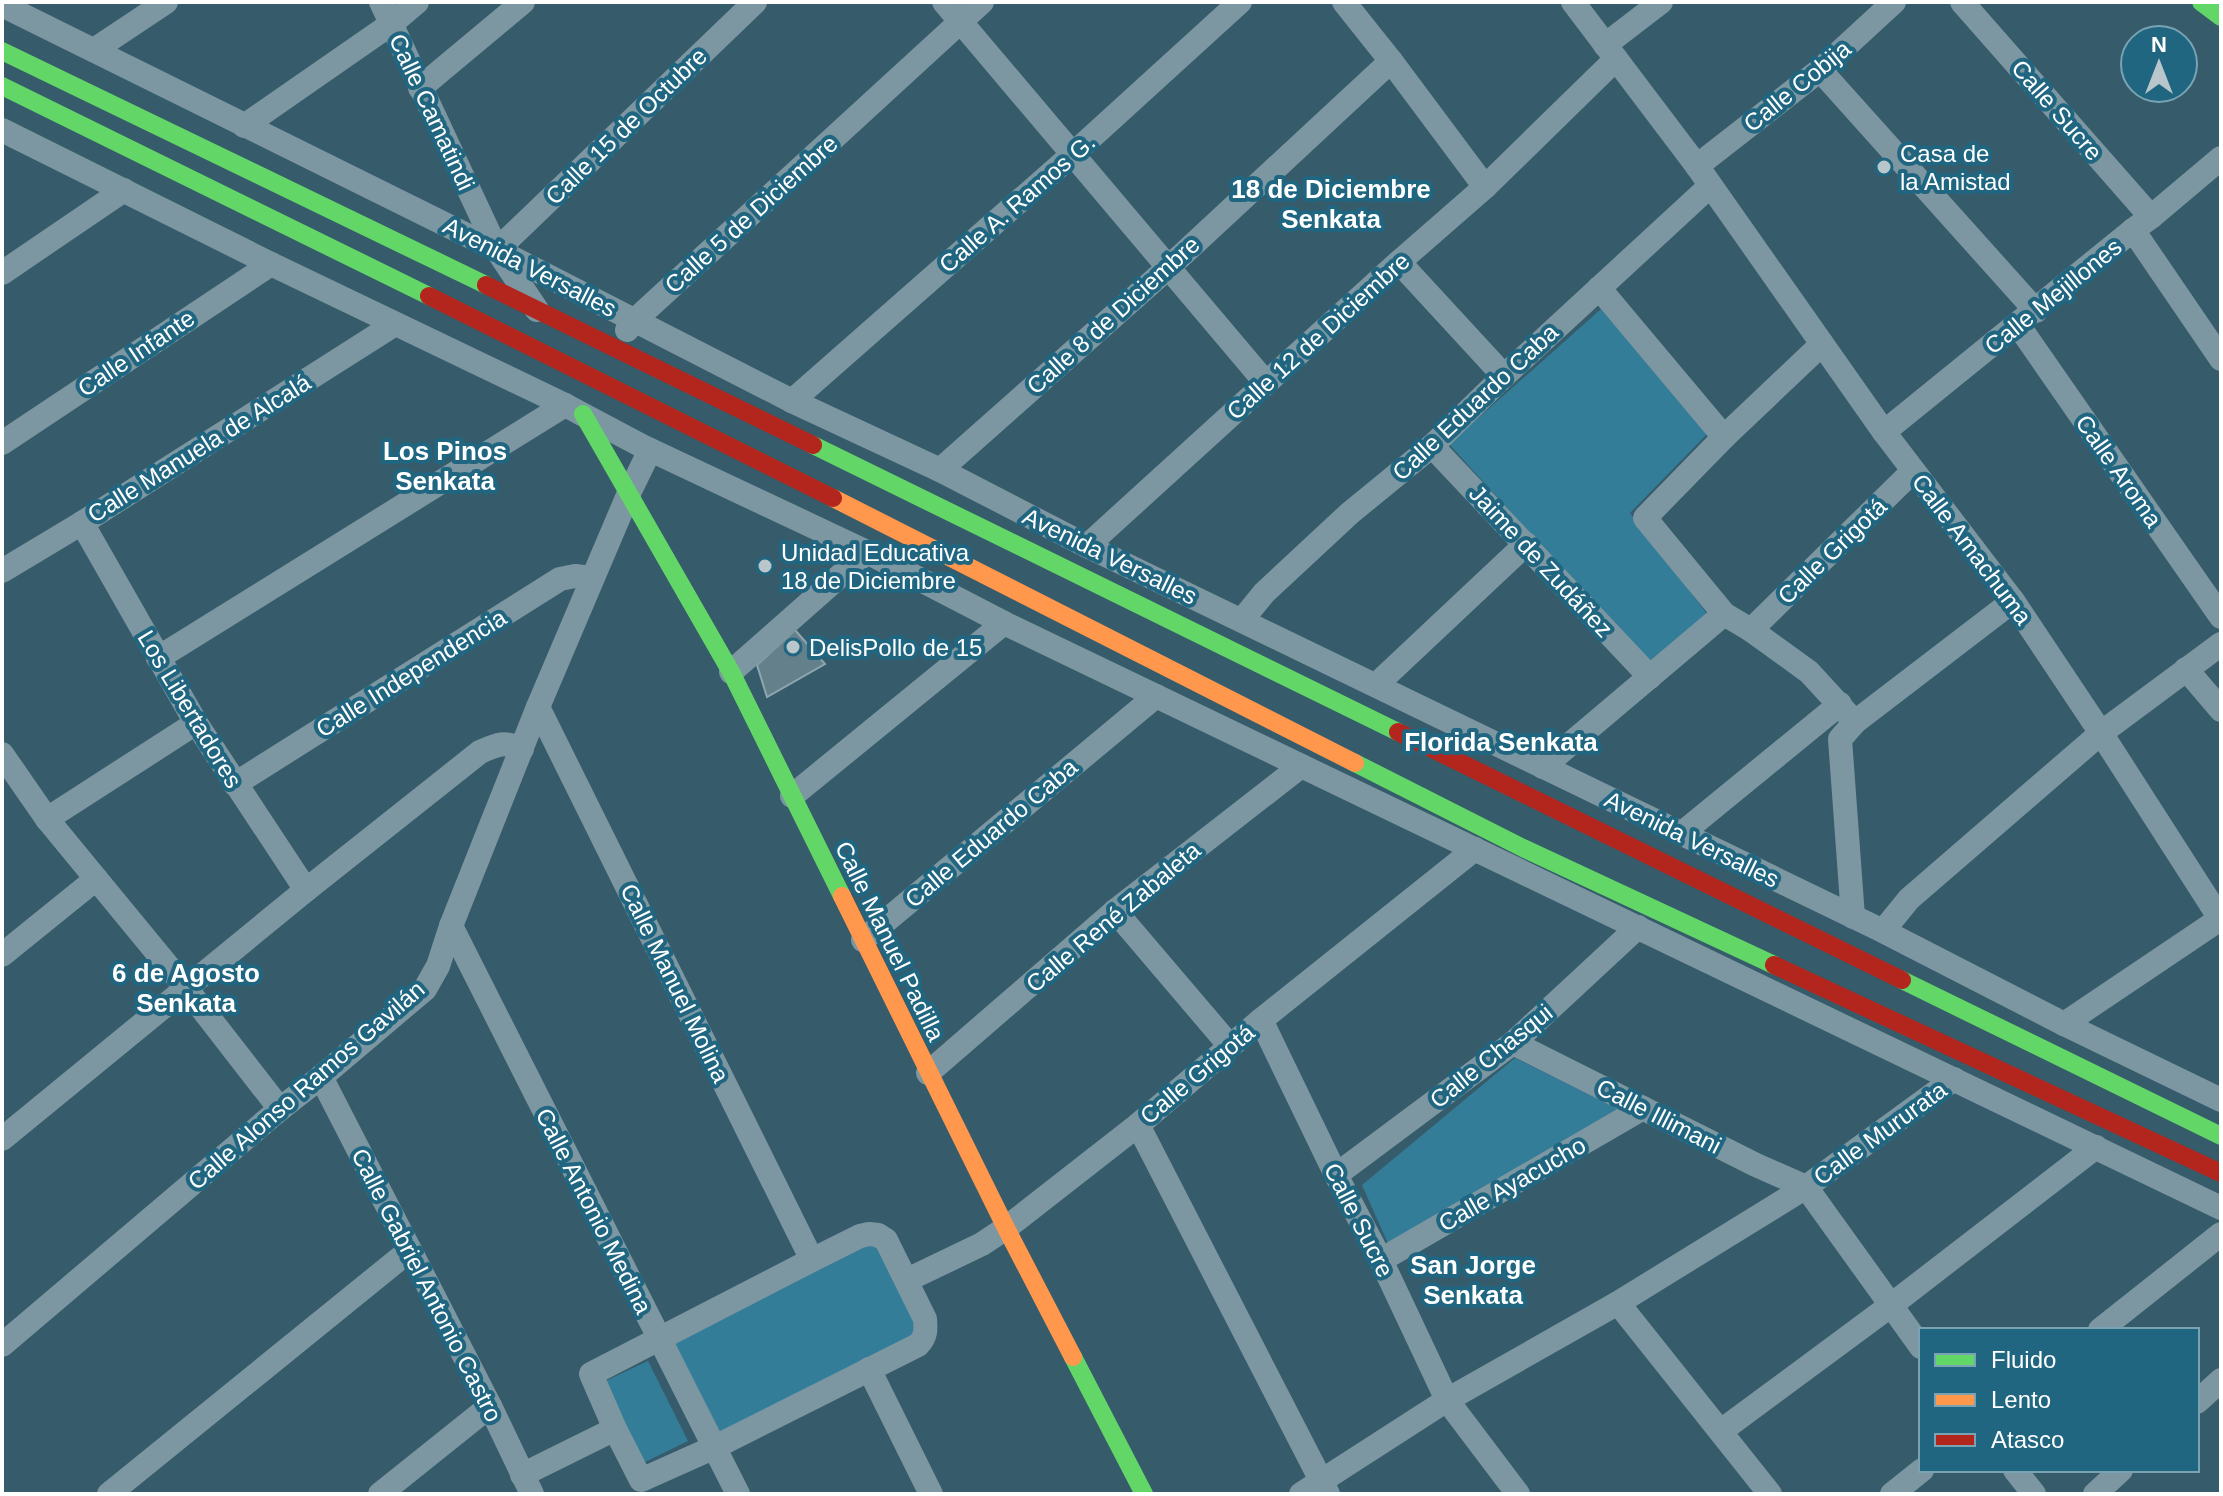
<svg xmlns="http://www.w3.org/2000/svg" width="2223" height="1496" font-family="Helvetica,sans-serif">
<style>
.green{fill:#347d98}
.building{fill:#64808b;stroke:#8fa6b0;stroke-width:2}
.lines{fill:none;stroke-linecap:round;stroke-linejoin:round}
.street{stroke:#7c97a1;stroke-width:24}
.fast{stroke:#63d668;stroke-width:18}
.slow{stroke:#ff974d;stroke-width:18}
.jam{stroke:#b3261e;stroke-width:18}
.poi-dot{fill:#b9c6cb;stroke:#206681;stroke-width:3}
.labels{text-anchor:middle;dominant-baseline:central;stroke-width:8;stroke-linejoin:round;paint-order:stroke}
.street-label{font-size:24px;fill:#fff;stroke:#206681}
.poi-label{font-size:24px;fill:#fff;stroke:#206681;text-anchor:start}
.neighbourhood-label{font-size:26px;font-weight:bold;fill:#fff;stroke:#206681}
</style>
<rect width="100%" height="100%" fill="#365c6b"/>
<!-- green -->
<g class="green">
<path d="M 1601,309 L 1708,433 L 1630,513 L 1707,614 L 1648,664 L 1449,444 Z"/>
<path d="M 1515,1058 L 1620,1110 L 1390,1248 L 1362,1185 Z"/>
<path d="M 861,1245 L 875,1245 L 916,1317 L 916,1336 L 719,1433 L 672,1340 Z"/>
<path d="M 648,1361 L 688,1441 L 637,1466 L 597,1385 Z"/>
</g>
<!-- building -->
<path class="building" d="M 795,630 L 825,664 L 767,697 L 757,665 Z"/>
<g class="lines">
<!-- street -->
<g class="street">
<path d="M 381,2 L 497,250 L 537,310"/>
<path d="M 944,2 L 1266,383"/>
<path d="M 1344,2 L 1391,61 L 1485,187"/>
<path d="M 1573,2 L 1697,166 L 1884,432 L 2013,601 L 2101,733 L 2221,920"/>
<path d="M 1962,2 L 2151,217"/>
<path d="M 2,5 L 497,250 L 792,401 L 940,470 L 1087,546 L 1883,931 L 2064,1024 L 2221,1100"/>
<path d="M 1605,45 L 1661,2"/>
<path d="M 94,50 L 166,2"/>
<path d="M 1820,70 L 2036,311"/>
<path d="M 420,88 L 523,2"/>
<path d="M 244,126 L 391,24 L 417,2"/>
<path d="M 2,130 L 271,264 L 565,405 L 642,446 L 867,552 L 1004,623 L 2221,1208"/>
<path d="M 1697,166 L 1820,70 L 1894,2"/>
<path d="M 2133,230 L 2221,359"/>
<path d="M 497,250 L 755,2"/>
<path d="M 1399,262 L 1504,376"/>
<path d="M 2,273 L 124,190"/>
<path d="M 1599,288 L 1724,437"/>
<path d="M 2018,325 L 2221,617"/>
<path d="M 627,330 L 635,320 L 982,2"/>
<path d="M 1822,344 L 1724,437 L 1645,518 L 1724,614 L 1751,630 L 1809,672 L 1855,722"/>
<path d="M 792,401 L 1073,154 L 1240,2"/>
<path d="M 1884,432 L 2133,230 L 2151,217 L 2221,158"/>
<path d="M 2,443 L 271,264"/>
<path d="M 1432,446 L 1650,677"/>
<path d="M 940,470 L 1169,267 L 1391,61"/>
<path d="M 82,523 L 196,723 L 306,890"/>
<path d="M 1087,546 L 1399,262 L 1485,187 L 1616,59"/>
<path d="M 2,571 L 82,523 L 395,324"/>
<path d="M 1242,620 L 1264,593 L 1350,513 L 1432,446 L 1504,376 L 1710,186"/>
<path d="M 1751,630 L 1913,471"/>
<path d="M 158,658 L 565,405"/>
<path d="M 2186,669 L 2221,710"/>
<path d="M 731,672 L 867,552"/>
<path d="M 1376,685 L 1526,544"/>
<path d="M 538,707 L 812,1260"/>
<path d="M 2,754 L 47,819 L 186,988 L 280,1109"/>
<path d="M 1543,767 L 1724,614"/>
<path d="M 235,784 L 560,579 L 575,576 L 592,578"/>
<path d="M 792,796 L 1004,623"/>
<path d="M 47,819 L 196,723"/>
<path d="M 1681,834 L 1840,704"/>
<path d="M 1115,911 L 1230,1046"/>
<path d="M 1853,917 L 1840,739 L 1855,722 L 2013,601"/>
<path d="M 451,926 L 738,1494"/>
<path d="M 1883,931 L 1909,899 L 2101,733 L 2221,644"/>
<path d="M 863,940 L 1156,696"/>
<path d="M 2,955 L 96,879"/>
<path d="M 1261,1020 L 1336,1175 L 1381,1260 L 1447,1400 L 1518,1494"/>
<path d="M 2064,1024 L 2220,919"/>
<path d="M 1513,1043 L 1756,1165 L 1806,1187"/>
<path d="M 928,1073 L 1115,911 L 1301,766"/>
<path d="M 321,1077 L 490,1406 L 532,1494"/>
<path d="M 1138,1125 L 1328,1494"/>
<path d="M 2,1139 L 306,890 L 480,752 C 498,744 504,741 522,749"/>
<path d="M 1336,1175 L 1513,1043 L 1638,927"/>
<path d="M 1806,1187 L 1921,1347"/>
<path d="M 869,1234 L 878,1235 L 886,1240 L 925,1319 C 926,1330 926,1337 918,1345 L 715,1447 L 641,1480 L 615,1429 L 591,1374 L 812,1260 L 860,1236 Z"/>
<path d="M 1381,1260 L 1643,1108"/>
<path d="M 907,1280 L 982,1244 L 1006,1228 L 1138,1125 L 1261,1020 L 1475,849"/>
<path d="M 1618,1303 L 1770,1494"/>
<path d="M 2100,1330 L 2221,1234"/>
<path d="M 2,1345 L 280,1109 L 321,1077 L 425,989 L 438,966 L 451,926 L 538,707 L 629,493 L 650,450"/>
<path d="M 869,1369 L 931,1494"/>
<path d="M 2197,1402 L 2221,1380"/>
<path d="M 1721,1431 L 1890,1306 L 2096,1147"/>
<path d="M 2015,1470 L 2034,1494"/>
<path d="M 522,1475 L 615,1429"/>
<path d="M 109,1494 L 410,1250"/>
<path d="M 380,1494 L 490,1406"/>
<path d="M 1301,1494 L 1447,1400 L 1618,1303 L 1806,1187 L 1954,1079"/>
<path d="M 1892,1494 L 1922,1470"/>
<path d="M 2095,1494 L 2121,1470"/>
</g>
<!-- fast -->
<g class="fast">
<path d="M 2201,2 L 2221,17"/>
<path d="M 2,51 L 486,285"/>
<path d="M 2,86 L 429,296"/>
<path d="M 583,414 L 731,672 L 842,896"/>
<path d="M 813,445 L 1398,732"/>
<path d="M 1355,763 L 1523,848 L 1774,965"/>
<path d="M 1902,980 L 2221,1136"/>
<path d="M 1073,1357 L 1144,1494"/>
</g>
<!-- slow -->
<g class="slow">
<path d="M 833,498 L 1355,763"/>
<path d="M 842,896 L 1006,1228 L 1073,1357"/>
</g>
<!-- jam -->
<g class="jam">
<path d="M 486,285 L 813,445"/>
<path d="M 429,296 L 833,498"/>
<path d="M 1398,732 L 1902,980"/>
<path d="M 1774,965 L 2221,1173"/>
</g>
</g>
<!-- markers -->
<g class="poi-dot">
<circle cx="1884" cy="167" r="8"/>
<circle cx="765" cy="566" r="8"/>
<circle cx="793" cy="647" r="8"/>
</g>
<g class="labels">
<!-- street labels -->
<g class="street-label">
<text transform="translate(1797 86) rotate(-39)">Calle Cobija</text>
<text transform="translate(2057 110) rotate(49)">Calle Sucre</text>
<text transform="translate(432 112) rotate(65)">Calle Camatindi</text>
<text transform="translate(626 126) rotate(-44)">Calle 15 de Octubre</text>
<text transform="translate(1017 203) rotate(-41)">Calle A. Ramos G.</text>
<text transform="translate(751 214) rotate(-42)">Calle 5 de Diciembre</text>
<text transform="translate(530 267) rotate(27)">Avenida Versalles</text>
<text transform="translate(2053 296) rotate(-39)">Calle Mejillones</text>
<text transform="translate(1113 315) rotate(-42)">Calle 8 de Diciembre</text>
<text transform="translate(1318 336) rotate(-42)">Calle 12 de Diciembre</text>
<text transform="translate(136 353) rotate(-34)">Calle Infante</text>
<text transform="translate(1475 402) rotate(-43)">Calle Eduardo Caba</text>
<text transform="translate(199 448) rotate(-32)">Calle Manuela de Alcalá</text>
<text transform="translate(2119 471) rotate(55)">Calle Aroma</text>
<text transform="translate(1972 549) rotate(53)">Calle Amachuma</text>
<text transform="translate(1832 551) rotate(-44)">Calle Grigotá</text>
<text transform="translate(1110 556) rotate(26)">Avenida Versalles</text>
<text transform="translate(1541 561) rotate(47)">Jaime de Zudáñez</text>
<text transform="translate(411 673) rotate(-32)">Calle Independencia</text>
<text transform="translate(190 709) rotate(59)">Los Libertadores</text>
<text transform="translate(991 833) rotate(-40)">Calle Eduardo Caba</text>
<text transform="translate(1692 839) rotate(26)">Avenida Versalles</text>
<text transform="translate(1113 917) rotate(-40)">Calle René Zabaleta</text>
<text transform="translate(890 941) rotate(64)">Calle Manuel Padilla</text>
<text transform="translate(675 983) rotate(64)">Calle Manuel Molina</text>
<text transform="translate(1491 1056) rotate(-39)">Calle Chasqui</text>
<text transform="translate(1197 1074) rotate(-40)">Calle Grigotá</text>
<text transform="translate(306 1085) rotate(-41)">Calle Alonso Ramos Gavilán</text>
<text transform="translate(1659 1116) rotate(27)">Calle Illimani</text>
<text transform="translate(1880 1133) rotate(-36)">Calle Mururata</text>
<text transform="translate(1512 1184) rotate(-30)">Calle Ayacucho</text>
<text transform="translate(594 1211) rotate(63)">Calle Antonio Medina</text>
<text transform="translate(1359 1220) rotate(63)">Calle Sucre</text>
<text transform="translate(427 1285) rotate(63)">Calle Gabriel Antonio Castro</text>
</g>
<!-- poi labels -->
<g class="poi-label">
<text x="1900" y="153">Casa de<tspan x="1900" dy="28">la Amistad</tspan></text>
<text x="781" y="552">Unidad Educativa<tspan x="781" dy="28">18 de Diciembre</tspan></text>
<text x="809" y="647">DelisPollo de 15</text>
</g>
<!-- neighbourhood labels -->
<g class="neighbourhood-label">
<text x="1331" y="189">18 de Diciembre<tspan x="1331" dy="30">Senkata</tspan></text>
<text x="445" y="451">Los Pinos<tspan x="445" dy="30">Senkata</tspan></text>
<text x="1501" y="742">Florida Senkata</text>
<text x="186" y="973">6 de Agosto<tspan x="186" dy="30">Senkata</tspan></text>
<text x="1473" y="1265">San Jorge<tspan x="1473" dy="30">Senkata</tspan></text>
</g>
</g>
<!-- border -->
<rect width="2223" height="1496" fill="none" stroke="#ffffff" stroke-width="8"/>
<!-- legend -->
<rect x="1919" y="1328" width="280" height="144" fill="#206681" stroke="#79a3b3" stroke-width="2"/>
<rect x="1935" y="1354" width="40" height="12" fill="#63d668" stroke="#79a3b3" stroke-width="2"/>
<text x="1991" y="1368" font-size="24" fill="#ffffff">Fluido</text>
<rect x="1935" y="1394" width="40" height="12" fill="#ff974d" stroke="#79a3b3" stroke-width="2"/>
<text x="1991" y="1408" font-size="24" fill="#ffffff">Lento</text>
<rect x="1935" y="1434" width="40" height="12" fill="#b3261e" stroke="#79a3b3" stroke-width="2"/>
<text x="1991" y="1448" font-size="24" fill="#ffffff">Atasco</text>
<!-- north arrow -->
<g transform="translate(2159 64)"><circle r="38" fill="#206681" stroke="#79a3b3" stroke-width="2"/>
<path d="M0-6L14 30L0 20L-14 30Z" fill="#b9c6cb"/>
<text y="-12" font-size="22" font-weight="bold" text-anchor="middle" fill="#ffffff">N</text>
</g>
</svg>
